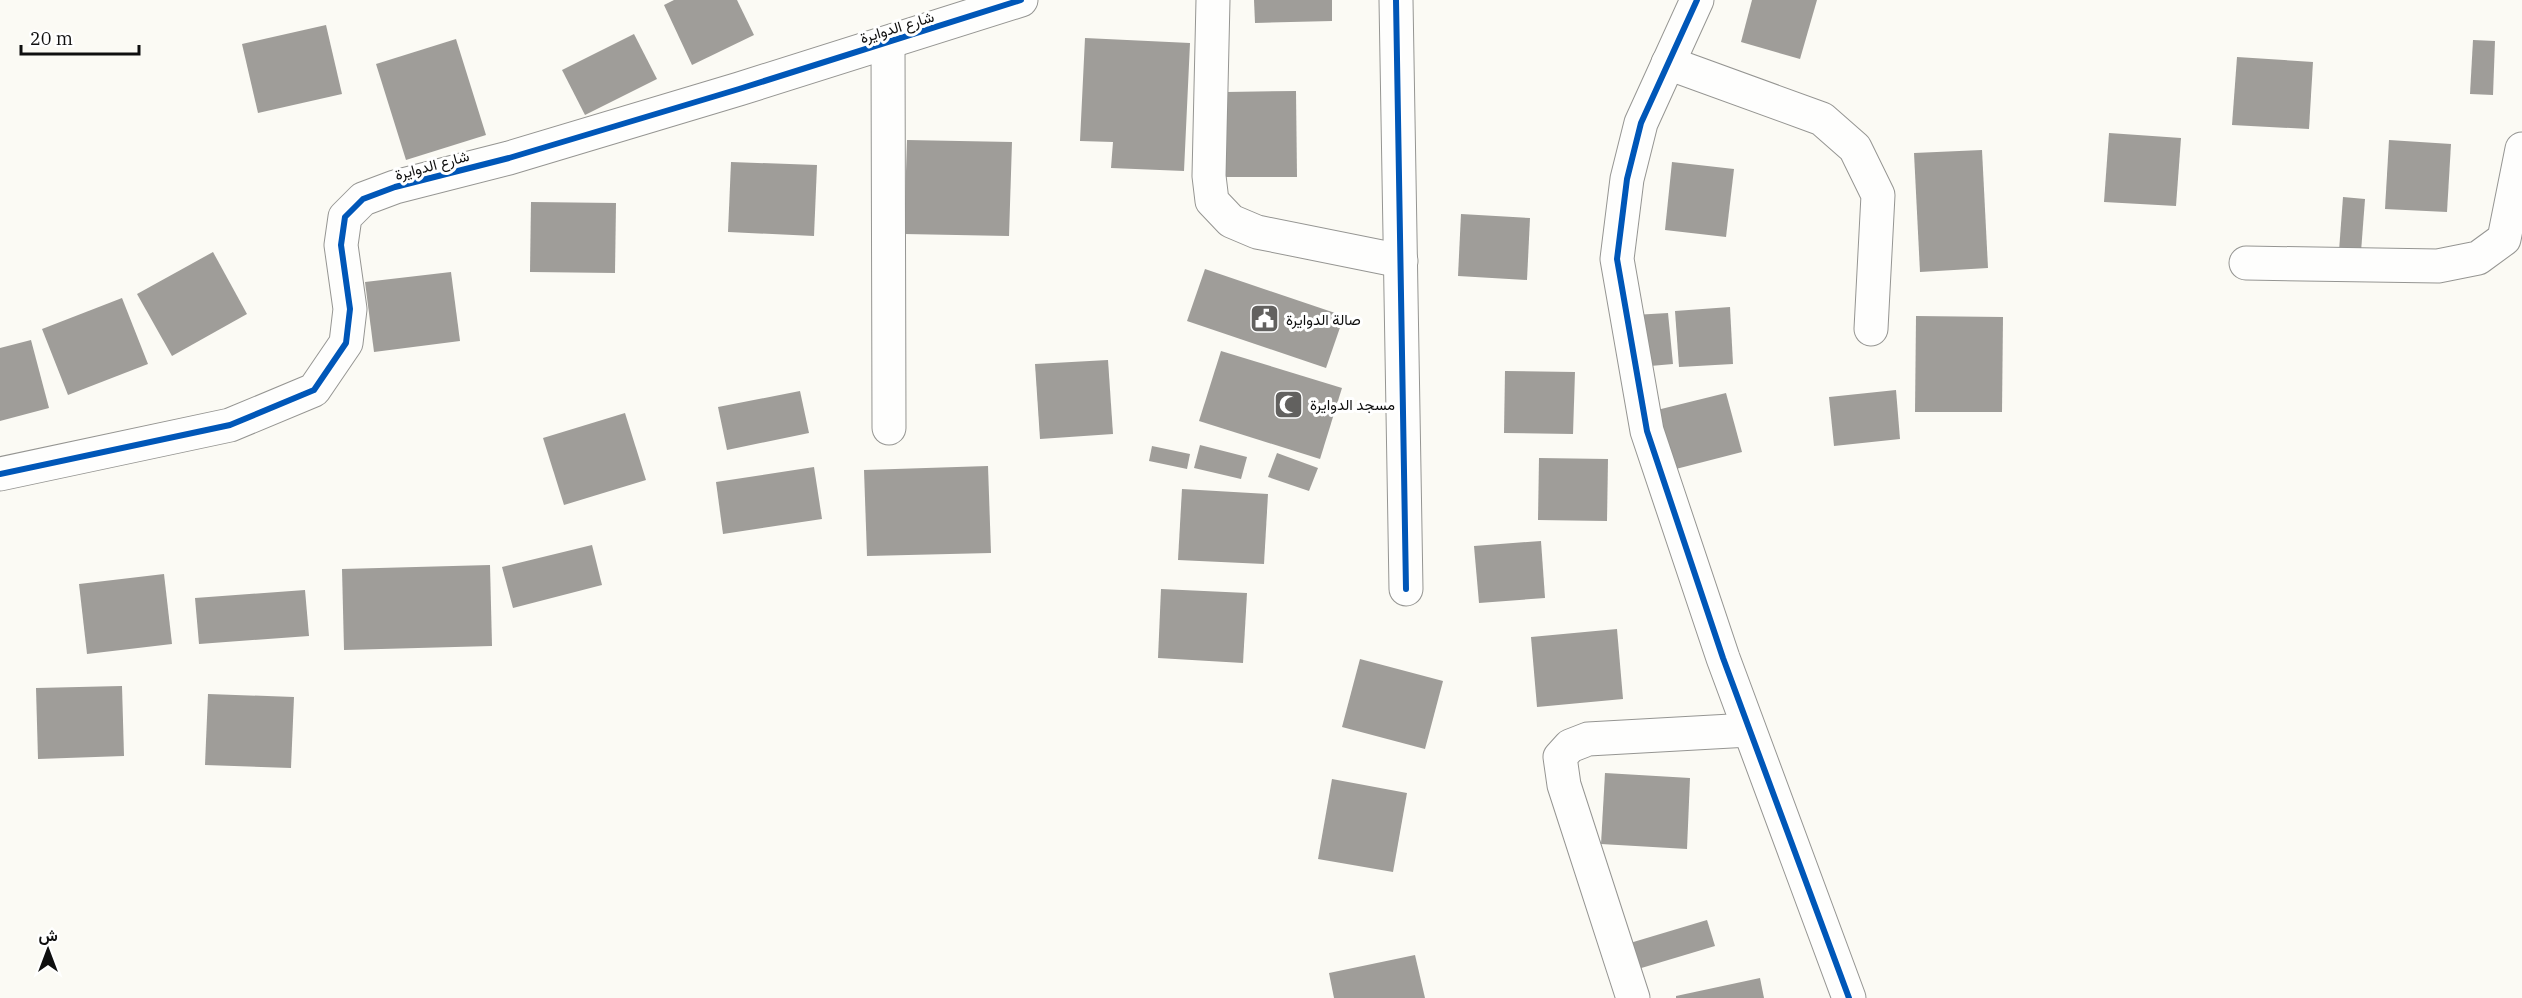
<svg xmlns="http://www.w3.org/2000/svg" width="2522" height="998" font-family="'IBM Plex Serif',Vazirmatn,serif">
<style>
.building{fill:#9f9d99}
.lines{fill:none;stroke-linecap:round;stroke-linejoin:round}
.minor-casing{stroke:#959592;stroke-width:35}
.minor{stroke:#fefefd;stroke-width:33}
.cycleway-casing{stroke:#fff;stroke-width:10}
.cycleway{stroke:#0057b8;stroke-width:6}
.labels{text-anchor:middle;dominant-baseline:central;stroke-width:6;stroke-linejoin:round;paint-order:stroke}
.street-label{font-size:15px;fill:#0f0f0f;stroke:#fff}
.poi-label{font-size:15px;fill:#0f0f0f;stroke:#fff;text-anchor:start}
</style>
<rect width="100%" height="100%" fill="#fbfaf4"/>
<!-- building -->
<g class="building">
<path d="M 674,0 L 737,0 L 754,35 L 692,65 L 664,5 Z"/>
<path d="M 1254,0 L 1332,0 L 1332,21 L 1255,23 Z"/>
<path d="M 1752,0 L 1817,0 L 1800,59 L 1741,42 Z"/>
<path d="M 326,25 L 342,94 L 258,113 L 242,44 Z"/>
<path d="M 634,34 L 657,79 L 585,115 L 562,70 Z"/>
<path d="M 1085,38 L 1190,43 L 1184,171 L 1111,168 L 1113,142 L 1080,141 Z"/>
<path d="M 456,39 L 486,135 L 406,160 L 376,64 Z"/>
<path d="M 2473,40 L 2495,41 L 2493,95 L 2470,94 Z"/>
<path d="M 2237,57 L 2313,62 L 2309,129 L 2232,125 Z"/>
<path d="M 1296,91 L 1297,177 L 1226,177 L 1226,92 Z"/>
<path d="M 2109,133 L 2181,138 L 2176,206 L 2104,202 Z"/>
<path d="M 907,140 L 1012,142 L 1009,236 L 904,234 Z"/>
<path d="M 2389,140 L 2451,144 L 2447,212 L 2385,209 Z"/>
<path d="M 1982,150 L 1988,268 L 1920,272 L 1914,153 Z"/>
<path d="M 731,162 L 817,165 L 814,236 L 728,232 Z"/>
<path d="M 1672,162 L 1734,169 L 1726,237 L 1665,230 Z"/>
<path d="M 2343,197 L 2365,199 L 2361,252 L 2339,251 Z"/>
<path d="M 531,202 L 616,203 L 615,273 L 530,272 Z"/>
<path d="M 1461,214 L 1530,218 L 1527,280 L 1458,276 Z"/>
<path d="M 213,252 L 247,314 L 172,356 L 137,294 Z"/>
<path d="M 1205,269 L 1344,316 L 1326,368 L 1187,321 Z"/>
<path d="M 451,272 L 460,341 L 374,352 L 365,282 Z"/>
<path d="M 122,298 L 148,364 L 68,395 L 42,329 Z"/>
<path d="M 1730,307 L 1733,364 L 1679,367 L 1675,311 Z"/>
<path d="M 1668,313 L 1673,364 L 1639,367 L 1634,315 Z"/>
<path d="M 1916,316 L 2003,317 L 2002,412 L 1915,412 Z"/>
<path d="M 31,340 L 49,408 L 0,421 L 0,348 Z"/>
<path d="M 1221,351 L 1342,388 L 1320,459 L 1199,421 Z"/>
<path d="M 1108,360 L 1113,434 L 1040,439 L 1035,364 Z"/>
<path d="M 1505,371 L 1575,372 L 1573,434 L 1504,433 Z"/>
<path d="M 1896,390 L 1900,439 L 1834,446 L 1829,397 Z"/>
<path d="M 800,391 L 809,433 L 727,450 L 718,407 Z"/>
<path d="M 1726,393 L 1742,452 L 1672,470 L 1657,410 Z"/>
<path d="M 625,413 L 646,480 L 564,505 L 543,438 Z"/>
<path d="M 1200,445 L 1247,457 L 1241,479 L 1194,468 Z"/>
<path d="M 1152,446 L 1190,454 L 1187,469 L 1149,461 Z"/>
<path d="M 1277,453 L 1318,468 L 1309,491 L 1268,477 Z"/>
<path d="M 1539,458 L 1608,459 L 1607,521 L 1538,520 Z"/>
<path d="M 988,466 L 991,553 L 867,556 L 864,470 Z"/>
<path d="M 814,467 L 822,519 L 723,534 L 716,482 Z"/>
<path d="M 1182,489 L 1268,494 L 1264,564 L 1178,560 Z"/>
<path d="M 1541,541 L 1545,598 L 1479,603 L 1474,546 Z"/>
<path d="M 592,545 L 602,585 L 513,608 L 502,567 Z"/>
<path d="M 490,565 L 492,646 L 344,650 L 342,569 Z"/>
<path d="M 164,574 L 172,644 L 87,654 L 79,584 Z"/>
<path d="M 1161,589 L 1247,593 L 1243,663 L 1158,658 Z"/>
<path d="M 305,590 L 309,636 L 199,644 L 195,598 Z"/>
<path d="M 1617,629 L 1623,699 L 1537,707 L 1531,637 Z"/>
<path d="M 1360,659 L 1443,681 L 1425,749 L 1342,727 Z"/>
<path d="M 122,686 L 124,756 L 38,759 L 36,688 Z"/>
<path d="M 208,694 L 294,697 L 291,768 L 205,765 Z"/>
<path d="M 1605,773 L 1690,778 L 1687,849 L 1601,844 Z"/>
<path d="M 1332,779 L 1407,793 L 1393,872 L 1318,859 Z"/>
<path d="M 1707,920 L 1715,946 L 1628,972 L 1620,946 Z"/>
<path d="M 1415,955 L 1425,998 L 1334,998 L 1329,973 Z"/>
<path d="M 1760,978 L 1764,998 L 1676,998 L 1676,996 Z"/>
</g>
<g class="lines">
<defs>
<g id="minor">
<path d="M 1213,0 L 1209,176 L 1212,201 L 1231,221 L 1257,232 L 1401,261"/>
<path d="M 1396,0 L 1406,589"/>
<path d="M 1697,0 L 1641,123 L 1627,179 L 1617,259 L 1647,431 L 1723,658 L 1849,998"/>
<path d="M 888,43 L 889,428"/>
<path d="M 1668,63 L 1822,119 L 1855,148 L 1878,195 L 1871,329"/>
<path d="M 2246,263 L 2438,266 L 2478,258 L 2504,239 L 2522,149"/>
<path d="M 0,474 L 230,425 L 314,390 L 346,343 L 350,309 L 341,245 L 345,217 L 363,199 L 395,187 L 509,158 L 739,89 L 1021,0"/>
<path d="M 1633,998 L 1564,785 L 1560,757 L 1570,746 L 1588,739 L 1749,730"/>
</g>
</defs>
<!-- minor casing -->
<use href="#minor" class="minor-casing"/>
<!-- minor -->
<use href="#minor" class="minor"/>
<defs>
<g id="cycleway">
<path d="M 1396,0 L 1406,589"/>
<path d="M 1697,0 L 1641,123 L 1627,179 L 1617,259 L 1647,431 L 1723,658 L 1849,998"/>
<path d="M 0,474 L 230,425 L 314,390 L 346,343 L 350,309 L 341,245 L 345,217 L 363,199 L 395,187 L 509,158 L 739,89 L 1021,0"/>
</g>
</defs>
<!-- cycleway casing -->
<use href="#cycleway" class="cycleway-casing"/>
<!-- cycleway -->
<use href="#cycleway" class="cycleway"/>
</g>
<!-- icons -->
<defs>
<symbol id="civic-square" viewBox="-11 -11 22 22"><rect x="-9" y="-9" width="18" height="18" rx="4" fill="#62615f" stroke="#fff"/><path d="M-.6-6.5H3V-4.5H.6V-3L4-1V1h2V6H-6V1h2V-1L-.6-3ZM-1.2 2.5V6h2.4V2.5Z" fill="#fff"/></symbol>
<symbol id="mosque-square" viewBox="-11 -11 22 22"><rect x="-9" y="-9" width="18" height="18" rx="4" fill="#62615f" stroke="#fff"/><path d="M3.5-4.9A6 6 0 1 0 3.5 4.9A5 5 0 1 1 3.5-4.9Z" fill="#fff"/></symbol>
</defs>
<g fill-rule="evenodd">
<use href="#civic-square" x="1248" y="302" width="33" height="33"/>
<use href="#mosque-square" x="1272" y="388" width="33" height="33"/>
</g>
<g class="labels">
<!-- street labels -->
<g class="street-label">
<text transform="translate(897 27) rotate(-17)">شارع الدوايرة</text>
<text transform="translate(432 165) rotate(-15)">شارع الدوايرة</text>
</g>
<!-- poi labels -->
<g class="poi-label">
<text x="1286" y="319">صالة الدوايرة</text>
<text x="1310" y="404">مسجد الدوايرة</text>
</g>
</g>
<!-- north arrow -->
<g transform="translate(48 950)" stroke="#ffffff" stroke-width="4.5" paint-order="stroke">
<path d="M0-4.5L10 22L0 15L-10 22Z" fill="#0f0f0f"/>
<text y="-9" font-size="16" font-weight="bold" text-anchor="middle" fill="#0f0f0f">ش</text>
</g>
<!-- scale -->
<path d="M21 45v9h118v-9" fill="none" stroke="#0f0f0f" stroke-width="3"/>
<text x="30" y="45" font-size="18" fill="#0f0f0f" stroke="#ffffff" stroke-width="4.5" paint-order="stroke">20 m</text>
</svg>
